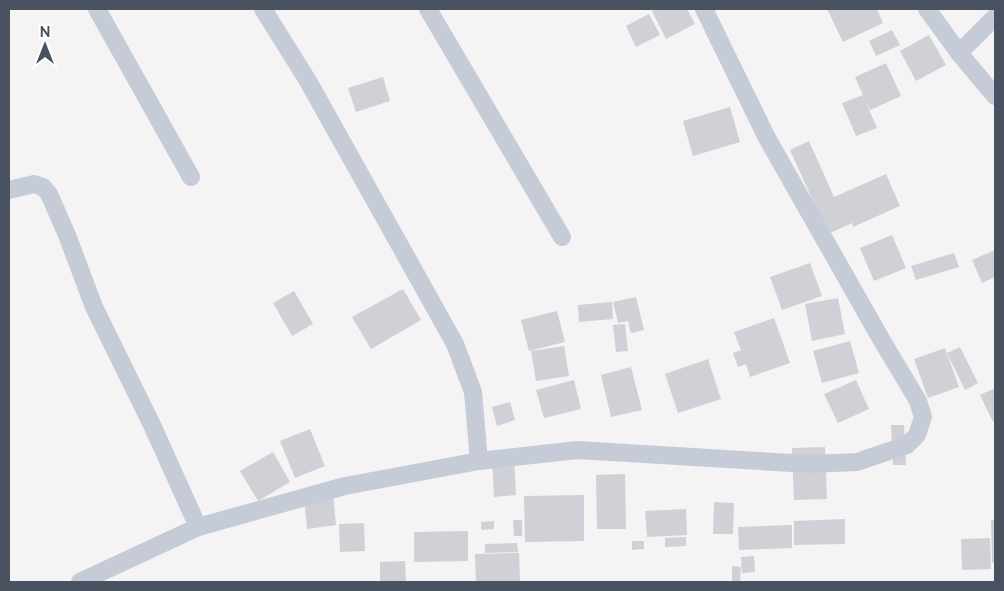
<svg xmlns="http://www.w3.org/2000/svg" width="1004" height="591" font-family="Raleway,sans-serif">
<style>
.building{fill:#cfd1d7}
.lines{fill:none;stroke-linecap:round;stroke-linejoin:round}
.minor{stroke:#c6ccd7;stroke-width:18}
</style>
<rect width="100%" height="100%" fill="#f5f3f3"/>
<!-- building -->
<g class="building">
<path d="M 656,9 L 687,9 L 695,24 L 666,39 L 652,11 Z"/>
<path d="M 827,9 L 877,9 L 883,23 L 843,42 Z"/>
<path d="M 649,14 L 660,35 L 636,47 L 626,26 Z"/>
<path d="M 892,30 L 900,45 L 876,56 L 869,41 Z"/>
<path d="M 929,35 L 946,65 L 916,81 L 900,51 Z"/>
<path d="M 886,63 L 901,96 L 870,110 L 864,98 L 877,128 L 856,136 L 842,103 L 863,95 L 855,77 Z"/>
<path d="M 383,77 L 390,101 L 356,112 L 348,88 Z"/>
<path d="M 730,107 L 740,142 L 693,156 L 683,121 Z"/>
<path d="M 809,141 L 834,197 L 886,174 L 900,206 L 853,227 L 852,223 L 828,234 L 790,150 Z"/>
<path d="M 892,235 L 906,268 L 874,281 L 860,248 Z"/>
<path d="M 995,250 L 995,277 L 982,283 L 972,260 Z"/>
<path d="M 954,253 L 959,267 L 916,280 L 911,266 Z"/>
<path d="M 810,263 L 822,296 L 782,310 L 770,277 Z"/>
<path d="M 403,289 L 421,320 L 371,349 L 352,317 Z"/>
<path d="M 294,291 L 313,324 L 292,336 L 273,303 Z"/>
<path d="M 636,297 L 644,330 L 631,333 L 628,321 L 618,323 L 613,302 Z"/>
<path d="M 838,298 L 845,334 L 812,341 L 805,304 Z"/>
<path d="M 612,302 L 613,319 L 579,322 L 578,305 Z"/>
<path d="M 557,311 L 565,342 L 529,351 L 521,320 Z"/>
<path d="M 774,318 L 790,363 L 750,377 L 746,364 L 738,367 L 733,353 L 741,350 L 734,332 Z"/>
<path d="M 625,324 L 628,351 L 616,352 L 613,325 Z"/>
<path d="M 850,341 L 859,373 L 822,383 L 813,351 Z"/>
<path d="M 564,346 L 569,376 L 536,381 L 531,351 Z"/>
<path d="M 960,347 L 978,383 L 965,390 L 947,353 Z"/>
<path d="M 945,348 L 959,387 L 928,398 L 914,359 Z"/>
<path d="M 708,359 L 721,399 L 678,413 L 665,374 Z"/>
<path d="M 631,367 L 642,410 L 611,417 L 601,375 Z"/>
<path d="M 574,380 L 581,409 L 544,418 L 536,390 Z"/>
<path d="M 856,380 L 869,409 L 838,423 L 824,394 Z"/>
<path d="M 995,388 L 995,421 L 993,422 L 980,395 Z"/>
<path d="M 510,402 L 515,420 L 497,426 L 492,407 Z"/>
<path d="M 891,425 L 904,425 L 906,465 L 893,465 Z"/>
<path d="M 310,429 L 325,466 L 295,478 L 280,441 Z"/>
<path d="M 825,447 L 827,499 L 794,500 L 792,448 Z"/>
<path d="M 273,452 L 290,482 L 258,501 L 240,471 Z"/>
<path d="M 514,458 L 516,495 L 494,497 L 492,459 Z"/>
<path d="M 625,474 L 626,529 L 597,529 L 596,475 Z"/>
<path d="M 333,494 L 336,525 L 307,529 L 304,498 Z"/>
<path d="M 584,495 L 584,541 L 525,542 L 524,496 Z"/>
<path d="M 714,502 L 734,503 L 733,534 L 713,534 Z"/>
<path d="M 686,509 L 687,535 L 647,537 L 645,511 Z"/>
<path d="M 845,519 L 845,544 L 794,545 L 794,521 Z"/>
<path d="M 513,520 L 522,520 L 522,536 L 514,536 Z"/>
<path d="M 991,520 L 995,520 L 995,563 L 992,563 Z"/>
<path d="M 494,521 L 494,529 L 481,530 L 481,522 Z"/>
<path d="M 364,523 L 365,551 L 340,552 L 339,524 Z"/>
<path d="M 792,525 L 792,548 L 739,550 L 738,527 Z"/>
<path d="M 468,531 L 468,561 L 414,562 L 414,532 Z"/>
<path d="M 686,537 L 686,546 L 665,547 L 665,538 Z"/>
<path d="M 990,538 L 991,569 L 962,570 L 961,539 Z"/>
<path d="M 632,541 L 644,541 L 644,549 L 632,550 Z"/>
<path d="M 517,543 L 518,552 L 485,553 L 485,544 Z"/>
<path d="M 519,553 L 520,582 L 476,582 L 475,554 Z"/>
<path d="M 754,556 L 755,572 L 742,573 L 741,557 Z"/>
<path d="M 405,561 L 406,582 L 380,582 L 380,562 Z"/>
<path d="M 732,566 L 741,567 L 740,582 L 732,582 Z"/>
</g>
<g class="lines">
<!-- minor -->
<g class="minor">
<path d="M 97,9 L 191,177"/>
<path d="M 263,9 L 308,81 L 455,344 L 473,392 L 479,461"/>
<path d="M 428,9 L 562,237"/>
<path d="M 927,9 L 959,53 L 995,96"/>
<path d="M 959,53 L 995,17"/>
<path d="M 9,190 L 34,184 L 43,187 L 49,194 L 67,235 L 94,307 L 152,425 L 198,527"/>
<path d="M 80,582 L 198,527 L 345,486 L 479,461 L 577,450 L 809,464 L 857,462 L 907,445 L 917,435 L 923,417 L 918,401 L 881,339 L 767,138 L 704,9"/>
</g>
</g>
<!-- border -->
<rect width="1004" height="591" fill="none" stroke="#495261" stroke-width="20"/>
<!-- north arrow -->
<g transform="translate(45 45)" stroke="#ffffff" stroke-width="4" paint-order="stroke">
<path d="M0-4L9 19L0 12L-9 19Z" fill="#495261"/>
<text y="-8" font-size="14" font-weight="bold" text-anchor="middle" fill="#495261">N</text>
</g>
</svg>
